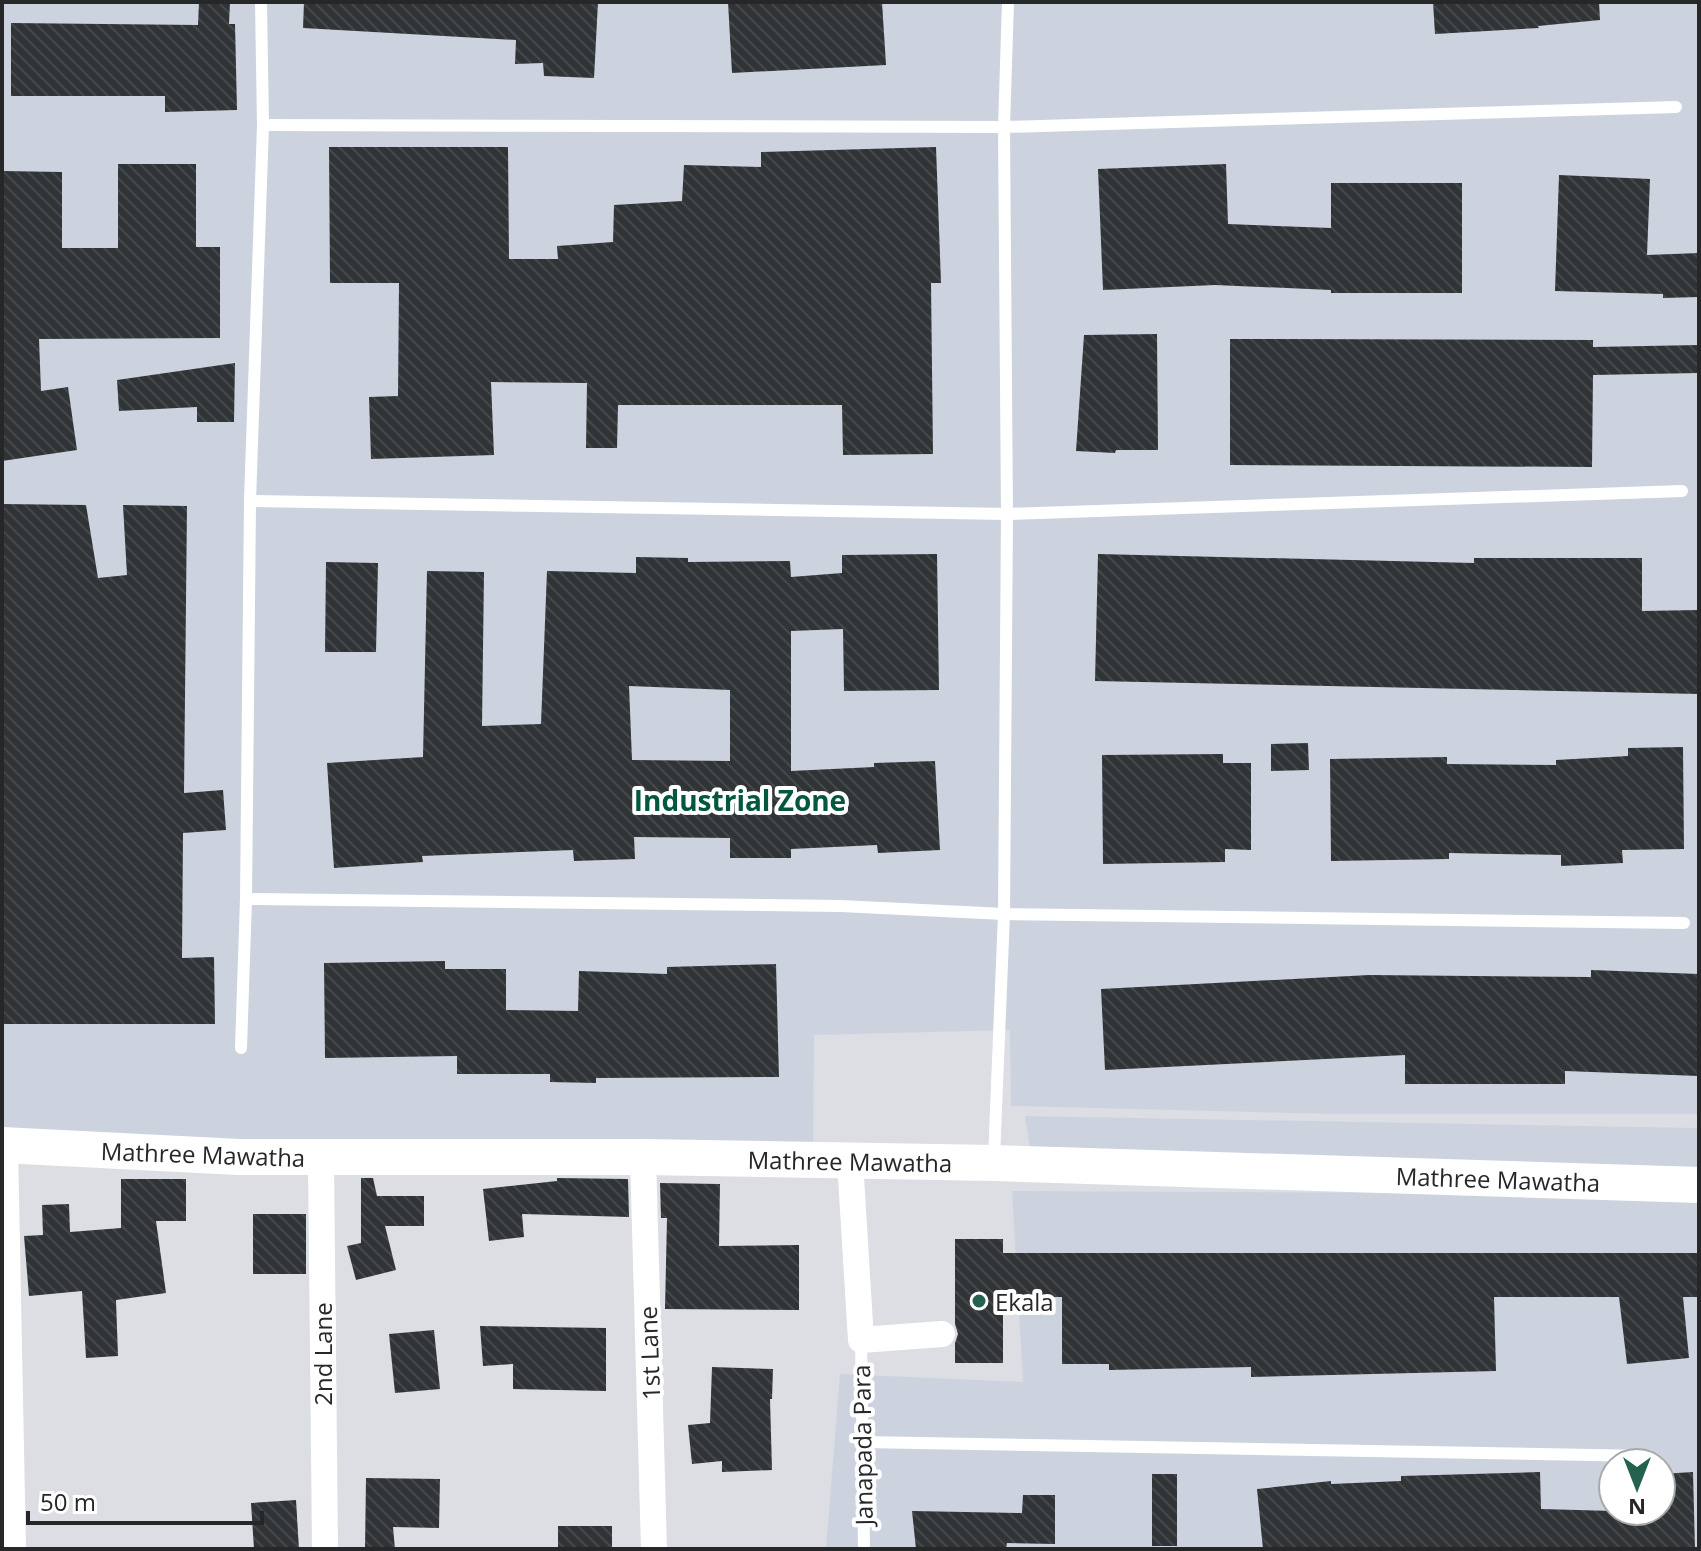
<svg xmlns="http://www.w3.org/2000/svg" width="1701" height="1551" font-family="'Open Sans',sans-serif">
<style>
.built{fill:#cdd3de;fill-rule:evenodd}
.building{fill:url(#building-back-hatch);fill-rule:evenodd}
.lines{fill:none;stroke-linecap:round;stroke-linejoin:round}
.lane{stroke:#fff;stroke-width:12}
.street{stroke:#fff;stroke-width:26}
.secondary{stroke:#fff;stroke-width:36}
.poi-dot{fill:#24624f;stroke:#fff;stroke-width:3}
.labels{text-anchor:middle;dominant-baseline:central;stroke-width:8;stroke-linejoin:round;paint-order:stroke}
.street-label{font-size:24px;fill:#262729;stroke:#fff}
.poi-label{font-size:24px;fill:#262729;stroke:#fff;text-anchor:start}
.quarter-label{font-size:28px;font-weight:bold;fill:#035742;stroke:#fff}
</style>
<defs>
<pattern id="building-back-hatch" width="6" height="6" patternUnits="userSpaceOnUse" patternTransform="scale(2)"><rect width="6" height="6" fill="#313437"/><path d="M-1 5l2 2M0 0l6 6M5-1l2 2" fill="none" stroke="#46494b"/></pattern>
</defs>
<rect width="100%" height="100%" fill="#dcdee3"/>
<!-- built -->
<g class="built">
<path d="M 2,2 L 1699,2 L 1699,1114 L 1334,1114 L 1011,1106 L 1010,1030 L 814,1035 L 813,1152 L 2,1135 Z"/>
<path d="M 1025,1116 L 1699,1128 L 1699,1167 L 1030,1149 Z"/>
<path d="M 1012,1191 L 1699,1194 L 1699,1549 L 826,1549 L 840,1374 L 1023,1382 ZM 1613,1463 L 1661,1463 L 1661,1511 L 1613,1511 Z"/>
</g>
<!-- building -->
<g class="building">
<path d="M 199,2 L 230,2 L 229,24 L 235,24 L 237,110 L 165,112 L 165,96 L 11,96 L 11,23 L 198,25 Z"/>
<path d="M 304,2 L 598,2 L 594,78 L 544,76 L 543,63 L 515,64 L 516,40 L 303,28 Z"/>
<path d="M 728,2 L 882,2 L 886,65 L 732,73 Z"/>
<path d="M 1433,2 L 1599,2 L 1600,20 L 1538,26 L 1539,28 L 1435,34 Z"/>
<path d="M 329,147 L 508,147 L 509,259 L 558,259 L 557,246 L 613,242 L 614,205 L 682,201 L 684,165 L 761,167 L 761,152 L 936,147 L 941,283 L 931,283 L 933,454 L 843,455 L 842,405 L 618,405 L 617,448 L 586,448 L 587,383 L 491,382 L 494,455 L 371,459 L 369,397 L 398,396 L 399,283 L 330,283 Z"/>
<path d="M 118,164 L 196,164 L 196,247 L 220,247 L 220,338 L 39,339 L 41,391 L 68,387 L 77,450 L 2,461 L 2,171 L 62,172 L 62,248 L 118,248 Z"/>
<path d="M 1226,164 L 1228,224 L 1331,228 L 1331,183 L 1462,183 L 1462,293 L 1331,293 L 1331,290 L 1215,285 L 1103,290 L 1098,169 Z"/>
<path d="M 1559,175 L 1650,179 L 1647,255 L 1699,253 L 1699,297 L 1663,298 L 1663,294 L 1555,291 Z"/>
<path d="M 1157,334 L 1158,450 L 1116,450 L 1115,453 L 1076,451 L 1084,335 Z"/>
<path d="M 1230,339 L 1593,340 L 1593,347 L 1699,345 L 1699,373 L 1593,375 L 1592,467 L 1230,465 Z"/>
<path d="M 235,363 L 234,422 L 197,422 L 197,407 L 119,411 L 117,380 Z"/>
<path d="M 2,504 L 86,505 L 98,578 L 127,575 L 123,505 L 187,506 L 184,793 L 223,790 L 226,830 L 183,833 L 182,958 L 214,957 L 215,1024 L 2,1024 Z"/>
<path d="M 937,554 L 939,690 L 844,691 L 843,629 L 791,631 L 791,771 L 874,767 L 874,763 L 935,761 L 940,850 L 878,853 L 877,845 L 791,849 L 791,858 L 730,858 L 730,838 L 634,837 L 635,859 L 574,861 L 573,850 L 422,856 L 423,862 L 334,868 L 327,763 L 423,757 L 427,571 L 484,572 L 482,726 L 541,724 L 547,571 L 636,573 L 636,557 L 688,558 L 688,562 L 790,561 L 791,577 L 842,573 L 842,555 ZM 629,686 L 730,690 L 730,761 L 632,760 Z"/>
<path d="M 1098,554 L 1474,563 L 1474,558 L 1642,558 L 1642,611 L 1699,610 L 1699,694 L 1095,681 Z"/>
<path d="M 326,562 L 378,563 L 376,652 L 325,652 Z"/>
<path d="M 1308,743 L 1309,770 L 1271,771 L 1271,744 Z"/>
<path d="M 1683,747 L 1684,849 L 1622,850 L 1623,863 L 1561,866 L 1561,855 L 1449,853 L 1449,859 L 1331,861 L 1330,759 L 1447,757 L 1447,764 L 1556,765 L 1556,760 L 1628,756 L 1628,748 Z"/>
<path d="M 1223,754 L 1223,763 L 1251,763 L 1251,850 L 1225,849 L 1225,862 L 1103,864 L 1102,755 Z"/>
<path d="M 445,961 L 445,969 L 506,969 L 506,1010 L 578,1011 L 579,971 L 667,974 L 667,967 L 776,964 L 779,1077 L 596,1078 L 596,1083 L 550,1082 L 550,1074 L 457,1074 L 457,1056 L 325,1058 L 324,963 Z"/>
<path d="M 1591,970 L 1699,974 L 1699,1076 L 1565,1071 L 1565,1084 L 1405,1084 L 1405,1055 L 1105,1070 L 1101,989 L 1369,975 L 1591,977 Z"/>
<path d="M 361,1178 L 373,1178 L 377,1196 L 424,1196 L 424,1226 L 385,1226 L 396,1270 L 356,1280 L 347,1246 L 361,1243 Z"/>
<path d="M 557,1178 L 628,1179 L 629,1217 L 522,1214 L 524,1237 L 489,1241 L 483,1189 L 557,1181 Z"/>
<path d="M 121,1179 L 186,1179 L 186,1221 L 156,1221 L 166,1293 L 116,1300 L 118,1356 L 86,1358 L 82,1291 L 29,1296 L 24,1236 L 43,1235 L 42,1205 L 69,1204 L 70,1232 L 121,1228 Z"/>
<path d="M 660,1183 L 720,1184 L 719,1246 L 799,1245 L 799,1310 L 665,1309 L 667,1218 L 661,1218 Z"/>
<rect x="253" y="1214" width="53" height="60"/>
<path d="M 955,1239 L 1003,1239 L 1003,1253 L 1698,1253 L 1698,1297 L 1683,1297 L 1689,1358 L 1627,1364 L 1619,1297 L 1494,1297 L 1496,1371 L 1251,1377 L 1251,1367 L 1109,1370 L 1109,1364 L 1062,1364 L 1062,1297 L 1003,1297 L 1003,1363 L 955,1363 L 955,1343 L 958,1334 L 955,1324 Z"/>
<path d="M 480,1326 L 606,1328 L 606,1391 L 513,1389 L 513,1364 L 483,1366 Z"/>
<path d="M 434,1330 L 440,1389 L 395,1393 L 389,1334 Z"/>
<path d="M 712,1367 L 773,1369 L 772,1399 L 770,1399 L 772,1470 L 722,1472 L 722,1461 L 692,1464 L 688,1425 L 710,1423 Z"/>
<path d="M 1540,1472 L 1541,1509 L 1613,1511 L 1661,1511 L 1661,1474 L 1693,1472 L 1695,1549 L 1263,1549 L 1257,1489 L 1331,1481 L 1331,1484 L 1401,1481 L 1401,1476 Z"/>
<rect x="1152" y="1474" width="25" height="72"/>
<path d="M 366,1478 L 440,1479 L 439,1528 L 393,1527 L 395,1549 L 365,1549 Z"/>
<path d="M 1023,1495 L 1055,1495 L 1055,1544 L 1007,1543 L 1006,1549 L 916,1549 L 912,1511 L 1022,1513 Z"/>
<path d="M 296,1500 L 299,1549 L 254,1549 L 251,1503 Z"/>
<rect x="558" y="1526" width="54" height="23"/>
</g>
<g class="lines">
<!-- lane -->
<g class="lane">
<path d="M 263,125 L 1004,127 L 1676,107"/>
<path d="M 250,501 L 1007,514 L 1682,491"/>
<path d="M 246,899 L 841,906 L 1004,914 L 1684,923"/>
<path d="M 241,1048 L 246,899 L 250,501 L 263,125 L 261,2"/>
<path d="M 994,1159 L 1004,914 L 1007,514 L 1004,127 L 1008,2"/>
<path d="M 861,1340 L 864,1549"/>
<path d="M 862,1442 L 1649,1456"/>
</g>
<!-- street -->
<g class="street">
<path d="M 5,1145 L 13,1549"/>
<path d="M 643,1157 L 654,1549"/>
<path d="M 321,1159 L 325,1549"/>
<path d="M 850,1161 L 861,1340 L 942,1334"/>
</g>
<!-- secondary -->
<path class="secondary" d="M 2,1145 L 239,1157 L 643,1157 L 994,1163 L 1699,1185"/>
</g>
<!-- markers -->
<circle class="poi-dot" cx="979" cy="1301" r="8"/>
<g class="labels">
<!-- street labels -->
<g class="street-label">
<text transform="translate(203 1154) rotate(2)">Mathree Mawatha</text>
<text transform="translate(850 1161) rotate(1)">Mathree Mawatha</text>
<text transform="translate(1498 1179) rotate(2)">Mathree Mawatha</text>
<text transform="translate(649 1353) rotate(-92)">1st Lane</text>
<text transform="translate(322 1354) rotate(-90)">2nd Lane</text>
<text transform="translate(862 1445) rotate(-91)">Janapada Para</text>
</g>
<!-- poi labels -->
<g class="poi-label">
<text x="995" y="1301">Ekala</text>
</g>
<!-- quarter labels -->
<g class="quarter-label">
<text x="740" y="800">Industrial Zone</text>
</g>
</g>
<!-- border -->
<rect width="1701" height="1551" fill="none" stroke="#262729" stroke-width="8"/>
<!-- north arrow -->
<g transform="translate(1637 1487) rotate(180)"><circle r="38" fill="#ffffff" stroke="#a8a9a9" stroke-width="2"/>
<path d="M0-6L14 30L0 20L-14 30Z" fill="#24624f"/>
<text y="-12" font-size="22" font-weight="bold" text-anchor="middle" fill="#262729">N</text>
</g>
<!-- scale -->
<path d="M28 1511v12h234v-12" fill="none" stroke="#262729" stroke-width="4"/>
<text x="40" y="1511" font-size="24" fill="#262729" stroke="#ffffff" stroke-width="6" paint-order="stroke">50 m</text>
</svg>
